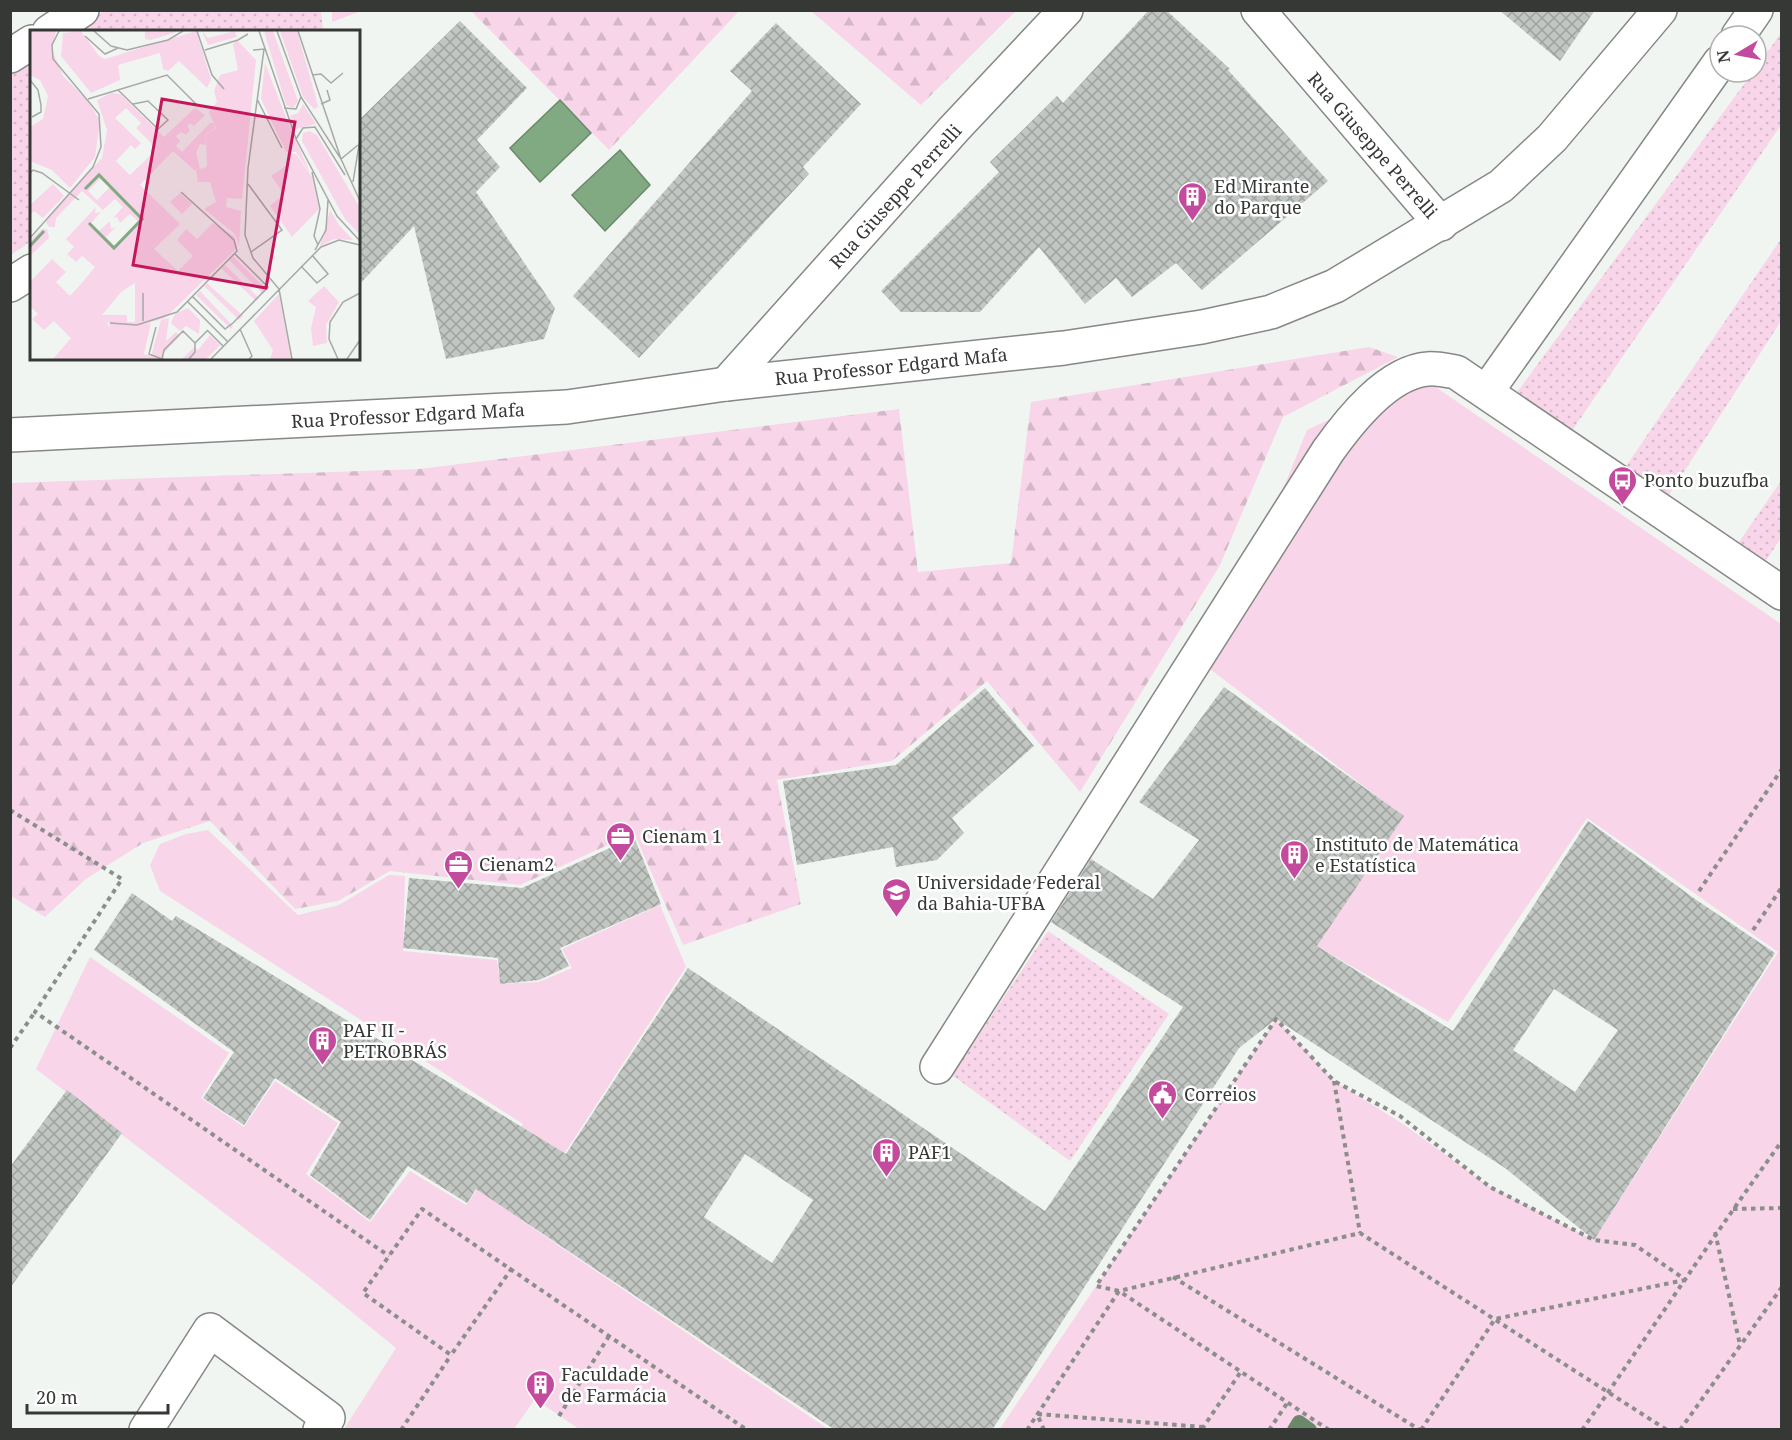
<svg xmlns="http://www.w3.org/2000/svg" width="1792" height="1440" font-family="'Noto Serif',serif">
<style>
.grass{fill:#f8d5e9}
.forest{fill:url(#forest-firs)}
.park{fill:url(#park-dots)}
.water{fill:#82aa82;stroke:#6b886b;stroke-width:1.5}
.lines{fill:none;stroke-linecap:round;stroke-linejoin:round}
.stream{stroke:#6b886b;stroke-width:14}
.building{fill:url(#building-cross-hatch);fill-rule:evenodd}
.minor-casing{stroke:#858885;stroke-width:36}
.major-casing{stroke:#858885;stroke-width:36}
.path{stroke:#8b8e8b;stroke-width:4;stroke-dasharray:4.5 4.5;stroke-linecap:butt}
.minor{stroke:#fff;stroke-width:33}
.major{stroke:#fff;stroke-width:33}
.labels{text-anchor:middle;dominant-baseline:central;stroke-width:5;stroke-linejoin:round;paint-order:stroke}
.street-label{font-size:18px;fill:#363836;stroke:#fff}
.poi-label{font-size:18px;fill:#363836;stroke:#fff;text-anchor:start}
.inset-river{fill:none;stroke:#82aa82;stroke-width:3}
.inset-road{fill:none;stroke:#a6a9a6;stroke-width:1.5}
.view{fill:#c2185b;fill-opacity:0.15;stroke:#c2185b;stroke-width:3}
.inset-edge{fill:none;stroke:#363836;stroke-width:3}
</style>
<defs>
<pattern id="forest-firs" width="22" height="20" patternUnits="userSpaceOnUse" patternTransform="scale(1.5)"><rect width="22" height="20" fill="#f8d5e9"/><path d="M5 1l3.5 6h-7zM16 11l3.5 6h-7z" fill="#d5b8c8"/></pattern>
<pattern id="park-dots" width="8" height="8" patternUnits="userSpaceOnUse" patternTransform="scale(1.5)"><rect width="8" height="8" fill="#f8d5e9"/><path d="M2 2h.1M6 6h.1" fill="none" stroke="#d5b8c8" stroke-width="1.8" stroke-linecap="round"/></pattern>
<pattern id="building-cross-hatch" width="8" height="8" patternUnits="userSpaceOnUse" patternTransform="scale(1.5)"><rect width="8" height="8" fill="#c2c6c2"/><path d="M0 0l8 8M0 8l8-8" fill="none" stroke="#9ea29e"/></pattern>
</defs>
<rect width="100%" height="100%" fill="#f1f5f1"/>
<!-- grass -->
<g class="grass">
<path d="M 1421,377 L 1781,624 L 1781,1429 L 999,1430 L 1276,1019 L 1334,1081 L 1403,1124 L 1490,1187 L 1594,1240 L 1778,952 L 1587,818 L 1448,1022 L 1317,946 L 1403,816 L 1210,669 L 1307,430 Z"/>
<path d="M 208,830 L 298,915 L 339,905 L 389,875 L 405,876 L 403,951 L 497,960 L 500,984 L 539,982 L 572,968 L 562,949 L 660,905 L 686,967 L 521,1220 L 828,1429 L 579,1429 L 535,1399 L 514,1429 L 344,1429 L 396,1348 L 316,1283 L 36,1069 L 90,957 L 229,1053 L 201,1098 L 244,1127 L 275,1081 L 338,1123 L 306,1174 L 370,1222 L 410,1171 L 466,1205 L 523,1124 L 160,891 L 150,865 L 160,844 L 186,834 Z"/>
</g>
<!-- forest -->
<g class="forest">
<path d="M 332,10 L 361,10 L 361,11 L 332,22 Z"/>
<path d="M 471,11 L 739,11 L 609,150 Z"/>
<path d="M 811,11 L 1016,11 L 921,105 Z"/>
<path d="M 1369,347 L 1398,357 L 1283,417 L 1220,565 L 1080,792 L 987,681 L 892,761 L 777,780 L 801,904 L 683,945 L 634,833 L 520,885 L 390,871 L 338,901 L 295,909 L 210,821 L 143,843 L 86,879 L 45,917 L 11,896 L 11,483 L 419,469 L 899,409 L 918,572 L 1011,563 L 1031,402 Z"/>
</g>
<!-- park -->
<g class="park">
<path d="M 106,10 L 321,11 L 323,31 L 74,32 Z"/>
<path d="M 1781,33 L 1781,125 L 1569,435 L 1512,399 L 1753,72 L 1756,72 L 1756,68 Z"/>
<path d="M 31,60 L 31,241 L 11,255 L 11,73 Z"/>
<path d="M 1781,239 L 1781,321 L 1665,501 L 1622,472 Z"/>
<path d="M 1781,481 L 1781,538 L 1765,562 L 1739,542 Z"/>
<path d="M 1048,931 L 1169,1014 L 1070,1161 L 952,1075 Z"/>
</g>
<!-- water -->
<g class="water">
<path d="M 560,100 L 591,133 L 540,182 L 510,148 Z"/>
<path d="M 620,150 L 650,185 L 605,231 L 572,195 Z"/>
</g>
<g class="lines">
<!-- stream -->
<path class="stream" d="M 1294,1430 L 1299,1422 L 1310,1430"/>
</g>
<!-- building -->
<g class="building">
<path d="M 1149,10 L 1166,10 L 1230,69 L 1228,70 L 1328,181 L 1202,290 L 1176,263 L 1132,297 L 1116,278 L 1085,304 L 1039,247 L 980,312 L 901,312 L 881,291 L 999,172 L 990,162 L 1057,96 L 1063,103 Z"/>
<path d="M 1499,10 L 1595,10 L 1560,61 Z"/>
<path d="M 460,21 L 527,88 L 477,140 L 500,167 L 476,192 L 555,308 L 544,339 L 446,359 L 414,226 L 358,286 L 358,121 Z"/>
<path d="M 776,23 L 861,104 L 803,167 L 809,174 L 639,358 L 573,296 L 752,91 L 730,71 Z"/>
<path d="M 1224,687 L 1404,816 L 1317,946 L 1453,1031 L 1588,821 L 1695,899 L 1775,953 L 1594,1240 L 1505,1168 L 1276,1019 L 1239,1048 L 992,1430 L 835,1430 L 476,1189 L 467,1203 L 408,1166 L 370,1220 L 310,1175 L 341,1122 L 275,1078 L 244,1125 L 203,1098 L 234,1052 L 94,950 L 132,893 L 172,921 L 176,916 L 566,1154 L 688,968 L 1045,1211 L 1183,1007 L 1051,922 L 1091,859 L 1153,899 L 1199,840 L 1139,802 ZM 1554,989 L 1618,1030 L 1575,1092 L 1513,1050 ZM 745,1154 L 813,1200 L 772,1263 L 704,1217 Z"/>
<path d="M 985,688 L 1034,746 L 952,818 L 964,833 L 937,860 L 896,867 L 893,847 L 797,865 L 783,781 L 896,765 Z"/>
<path d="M 634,837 L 661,904 L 560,948 L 569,966 L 539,980 L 500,984 L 498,958 L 403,948 L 409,878 L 522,888 Z"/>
<path d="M 67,1090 L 122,1133 L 10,1288 L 10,1167 Z"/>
</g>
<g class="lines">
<defs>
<g id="minor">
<path d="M 1258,10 L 1441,224"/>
<path d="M 1738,36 L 1756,10"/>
<path d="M 10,285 L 32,271"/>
<path d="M 726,384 L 954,129 L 1066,10"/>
<path d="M 1487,391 L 1720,62"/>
<path d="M 10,435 L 567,407 L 726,384 L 1064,348 L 1202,327 L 1271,312 L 1335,286 L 1501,186 L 1552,138 L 1660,10"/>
<path d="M 937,1067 L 1328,451 C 1350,420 1388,372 1428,369 C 1437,368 1448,371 1456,372 L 1782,593"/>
<path d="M 146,1430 L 210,1330 L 328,1418 L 320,1430"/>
</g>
<g id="major">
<path d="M 49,32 L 82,10"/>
<path d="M 10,56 L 32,42"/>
</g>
</defs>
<!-- minor casing -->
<use href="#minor" class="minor-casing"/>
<!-- major casing -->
<use href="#major" class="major-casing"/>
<!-- path -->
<g class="path">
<path d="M 10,810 L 122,879 L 35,1012 L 389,1256"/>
<path d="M 1699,891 L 1782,769"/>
<path d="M 1753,930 L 1782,887"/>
<path d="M 10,1048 L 35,1012"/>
<path d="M 1334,1081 L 1360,1233"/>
<path d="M 1733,1209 L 1782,1208"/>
<path d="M 1715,1232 L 1740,1345"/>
<path d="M 512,1268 L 451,1355 L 363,1293 L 422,1209 L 747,1430"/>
<path d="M 1173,1277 L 1420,1430"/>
<path d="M 559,1416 L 609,1336"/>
<path d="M 1202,1429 L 1242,1370"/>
<path d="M 401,1430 L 451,1355"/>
<path d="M 1027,1430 L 1119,1291 L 1360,1233 L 1667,1430"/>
<path d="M 1044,1430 L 1037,1414 L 1203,1427"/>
<path d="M 1269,1430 L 1288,1402"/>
<path d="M 1329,1430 L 1119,1291 L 1096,1286 L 1276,1019 L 1334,1081 L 1400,1116 L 1490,1187 L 1594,1240 L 1635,1245 L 1686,1280"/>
<path d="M 1421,1430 L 1495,1319 L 1685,1280"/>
<path d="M 1582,1430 C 1649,1334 1713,1236 1782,1141"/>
<path d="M 1680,1430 L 1782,1287"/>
</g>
<!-- minor -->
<use href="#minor" class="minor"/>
<!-- major -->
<use href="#major" class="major"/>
</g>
<!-- icons -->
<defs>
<symbol id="building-pin" viewBox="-11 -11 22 30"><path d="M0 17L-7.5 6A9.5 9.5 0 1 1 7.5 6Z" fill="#c44a9d" stroke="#fff"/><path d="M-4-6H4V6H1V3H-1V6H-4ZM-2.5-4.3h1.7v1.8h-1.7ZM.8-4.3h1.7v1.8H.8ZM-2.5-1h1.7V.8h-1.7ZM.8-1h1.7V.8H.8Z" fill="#fff"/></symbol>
<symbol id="bus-pin" viewBox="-11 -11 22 30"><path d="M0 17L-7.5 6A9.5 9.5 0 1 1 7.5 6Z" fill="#c44a9d" stroke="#fff"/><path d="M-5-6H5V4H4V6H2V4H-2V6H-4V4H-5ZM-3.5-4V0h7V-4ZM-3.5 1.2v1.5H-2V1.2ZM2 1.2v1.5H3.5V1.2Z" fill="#fff"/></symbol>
<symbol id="office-pin" viewBox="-11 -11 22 30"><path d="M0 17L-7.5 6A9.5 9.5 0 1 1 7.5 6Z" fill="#c44a9d" stroke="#fff"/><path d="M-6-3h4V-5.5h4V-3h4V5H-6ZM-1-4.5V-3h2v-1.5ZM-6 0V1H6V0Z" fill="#fff"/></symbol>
<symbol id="university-pin" viewBox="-11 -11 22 30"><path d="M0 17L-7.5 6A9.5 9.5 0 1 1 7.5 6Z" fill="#c44a9d" stroke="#fff"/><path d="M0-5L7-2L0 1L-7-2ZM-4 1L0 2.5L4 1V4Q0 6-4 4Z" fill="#fff"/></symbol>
<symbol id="civic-pin" viewBox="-11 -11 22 30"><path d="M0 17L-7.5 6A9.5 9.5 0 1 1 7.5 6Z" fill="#c44a9d" stroke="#fff"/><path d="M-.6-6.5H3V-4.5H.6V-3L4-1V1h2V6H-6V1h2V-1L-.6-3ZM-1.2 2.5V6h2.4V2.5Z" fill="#fff"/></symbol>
</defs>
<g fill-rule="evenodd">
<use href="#building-pin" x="1176" y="180" width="33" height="45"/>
<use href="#bus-pin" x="1606" y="464" width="33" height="45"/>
<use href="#office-pin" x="604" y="820" width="33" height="45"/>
<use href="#building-pin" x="1278" y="838" width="33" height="45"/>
<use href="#office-pin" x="442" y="848" width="33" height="45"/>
<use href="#university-pin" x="880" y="876" width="33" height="45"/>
<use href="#building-pin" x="306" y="1024" width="33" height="45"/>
<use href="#civic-pin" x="1146" y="1078" width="33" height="45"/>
<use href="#building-pin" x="870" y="1136" width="33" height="45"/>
<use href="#building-pin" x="524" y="1368" width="33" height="45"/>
</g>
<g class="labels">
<!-- street labels -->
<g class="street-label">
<text transform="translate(1373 145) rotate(49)">Rua Giuseppe Perrelli</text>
<text transform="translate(895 196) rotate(-48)">Rua Giuseppe Perrelli</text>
<text transform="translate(891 366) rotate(-6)">Rua Professor Edgard Mafa</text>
<text transform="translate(408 415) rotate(-3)">Rua Professor Edgard Mafa</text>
</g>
<!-- poi labels -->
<g class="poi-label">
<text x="1214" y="186">Ed Mirante<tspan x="1214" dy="21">do Parque</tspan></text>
<text x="1644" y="480">Ponto buzufba</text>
<text x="642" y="836">Cienam 1</text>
<text x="1315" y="844">Instituto de Matemática<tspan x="1315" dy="21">e Estatística</tspan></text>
<text x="479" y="864">Cienam2</text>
<text x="917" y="882">Universidade Federal<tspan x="917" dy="21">da Bahia-UFBA</tspan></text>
<text x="343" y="1030">PAF II -<tspan x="343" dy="21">PETROBRÁS</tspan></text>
<text x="1184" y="1094">Correios</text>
<text x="908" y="1152">PAF1</text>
<text x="561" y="1374">Faculdade<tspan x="561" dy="21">de Farmácia</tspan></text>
</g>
</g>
<!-- overview -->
<g transform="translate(30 30)">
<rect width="330" height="330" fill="#f1f5f1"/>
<path d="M 115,1 L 150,1 L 121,10 L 115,9 ZM 172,1 L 178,8 L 205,1 L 207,7 L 178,15 ZM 81,63 L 90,64 L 134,107 L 165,78 L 175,85 L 164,96 L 160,93 L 157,96 L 160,100 L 156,105 L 151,102 L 146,106 L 150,111 L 146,116 L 152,122 L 180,93 L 184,93 L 185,98 L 175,105 L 177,115 L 170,114 L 166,123 L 170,139 L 164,140 L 143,121 L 110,155 L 150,194 L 124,219 L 148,241 L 163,226 L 147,210 L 156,199 L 167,209 L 183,193 L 204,206 L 207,218 L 135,288 L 101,298 L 80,298 L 79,292 L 45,312 L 24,291 L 14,300 L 2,289 L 8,284 L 0,276 L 0,252 L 22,229 L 36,242 L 26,252 L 40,266 L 51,254 L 65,237 L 52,226 L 46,232 L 37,224 L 44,217 L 36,209 L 66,177 L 65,183 L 71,182 L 61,193 L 69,201 L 80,191 L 81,199 L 86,197 L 76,207 L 85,216 L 110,193 L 100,184 L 90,193 L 87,187 L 83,188 L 93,177 L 85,169 L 73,180 L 52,161 L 26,188 L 25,197 L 19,197 L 15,191 L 72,128 L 77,100 L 67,70 ZM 96,78 L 111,93 L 106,98 L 127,119 L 100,145 L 86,131 L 101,115 L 105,119 L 111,113 L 85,88 ZM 70,149 L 80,157 L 67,170 L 58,161 ZM 105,253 L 105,292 L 97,292 L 97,285 L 72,285 L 91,262 ZM 300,180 L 309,195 L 323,210 L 304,209 L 290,216 ZM 12,199 L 17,199 L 19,208 L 0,226 L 0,211 Z" fill="#f8d5e9" fill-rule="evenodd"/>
<path d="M 0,1 L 26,1 L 22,20 L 33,46 L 58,71 L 70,91 L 65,127 L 40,158 L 22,140 L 0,131 L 0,97 L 13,89 L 18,66 L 10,50 L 0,45 ZM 51,1 L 69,26 L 75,29 L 166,1 L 181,49 L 177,58 L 149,31 L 138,41 L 133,39 L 130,23 L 88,35 L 90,50 L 61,63 L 31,26 L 33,3 ZM 207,10 L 226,30 L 212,169 L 197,168 L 196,177 L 211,181 L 209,216 L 205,204 L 174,179 L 186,172 L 180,152 L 168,152 L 166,140 L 177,137 L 176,105 L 186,98 L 179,82 L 187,72 L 184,61 L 190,45 L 208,40 L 203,14 ZM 257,123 L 266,124 L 282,147 L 289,179 L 262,207 L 240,176 L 254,164 L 241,146 L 260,133 ZM 294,256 L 309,272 L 296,295 L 297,313 L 283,316 L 281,298 L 286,277 L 278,271 ZM 72,285 L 80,298 L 121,293 L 114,324 L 121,326 L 131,290 L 139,288 L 136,311 L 146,302 L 150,306 L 132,325 L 135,329 L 23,329 L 41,308 L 46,312 Z" fill="#f8d5e9"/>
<path d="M 234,1 L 243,1 L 268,71 L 263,78 L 256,75 ZM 250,1 L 267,1 L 286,68 L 288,77 L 284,79 L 273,67 ZM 235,33 L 257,90 L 280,143 L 266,122 L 256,122 L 231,69 ZM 273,74 L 286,94 L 266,99 L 260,86 L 268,83 ZM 279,101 L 287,105 L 330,178 L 330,205 L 315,189 L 272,111 L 273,103 ZM 23,154 L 34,166 L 13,188 L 4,181 L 0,185 L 0,175 ZM 150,163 L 162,174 L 152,184 L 140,172 ZM 203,226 L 237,260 L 233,264 L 199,230 ZM 195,235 L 229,268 L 226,271 L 191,238 ZM 71,251 L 75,258 L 85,256 L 91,261 L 79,276 L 59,277 L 59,273 L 45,269 L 60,253 L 64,256 ZM 177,253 L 213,286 L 209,290 L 174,256 ZM 170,261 L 203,296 L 201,299 L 166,265 ZM 249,264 L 261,329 L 240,329 L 243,320 L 224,291 ZM 158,278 L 170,290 L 169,304 L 156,296 L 150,301 L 141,293 L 145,284 ZM 180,305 L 190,315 L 176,329 L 152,329 L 164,317 L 168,320 Z" fill="#f8d5e9"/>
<path class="inset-river" d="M 55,159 L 69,145 L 112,189 L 84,218 L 59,193M 0,216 L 14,201"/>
<path class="inset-road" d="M 64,1 L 81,16 L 97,20 L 138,10 L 153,1M 167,1 L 182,45 L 194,59M 229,1 L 266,109 L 307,186 L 330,211M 247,1 L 271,67 L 311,129 L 330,171M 268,1 L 311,129 L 328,115M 55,6 L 75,24 L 88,18M 175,20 L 208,10 L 218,4M 223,20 L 234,19 L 218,138 L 215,205 L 223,228 L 249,259 L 262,329M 282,45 L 291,44 L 301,53 L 313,43M 0,50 L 8,60 L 11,75 L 11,82 L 2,87M 88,60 L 128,99 L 138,90 L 118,71 L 103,74M 58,69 L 137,45 L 167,75M 227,69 L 252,118M 291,74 L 300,70 L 297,60M 254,78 L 266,79 L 271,67M 266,109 L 273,98 L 285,97 L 315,145M 282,142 L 290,179 L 284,206 L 288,215M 0,143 L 3,140 L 12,143 L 49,170M 323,152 L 330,109M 218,154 L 252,200 L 221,222M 0,208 L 63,137 L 71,117 L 69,84 L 23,29 L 22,15 L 29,1M 285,220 L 296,200 L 298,170M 271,236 L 287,253 L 298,244 L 282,225M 113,263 L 113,291M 162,266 L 195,299 L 203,293 L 238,257 L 204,223M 158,272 L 198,312M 80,293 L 107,295 L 147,282 L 207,221 L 204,210 L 151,162M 126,297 L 119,324 L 132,329M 210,299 L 222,326 L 219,329M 177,300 L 193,316M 132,329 L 134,320 L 153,301 L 165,313 L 177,301M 159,329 L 165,322 L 165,313M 181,329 L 291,217 L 309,210 L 330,215M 308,329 L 299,309 L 300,292 L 313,272 L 330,263M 317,329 L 330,310"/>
<path class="view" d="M 132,69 L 265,92 L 236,258 L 103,235 Z"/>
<rect width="330" height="330" class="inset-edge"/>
</g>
<!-- border -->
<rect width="1792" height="1440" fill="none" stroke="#363836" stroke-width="24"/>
<!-- north arrow -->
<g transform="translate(1738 54) rotate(260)"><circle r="28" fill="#ffffff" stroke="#afafaf" stroke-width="1.5"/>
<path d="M0-4.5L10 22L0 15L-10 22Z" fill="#c44a9d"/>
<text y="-9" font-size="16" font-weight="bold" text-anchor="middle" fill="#363836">N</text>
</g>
<!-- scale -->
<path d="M27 1404v9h141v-9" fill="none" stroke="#363836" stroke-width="3"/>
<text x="36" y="1404" font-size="18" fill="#363836" stroke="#ffffff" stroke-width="4.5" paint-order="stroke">20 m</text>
</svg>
